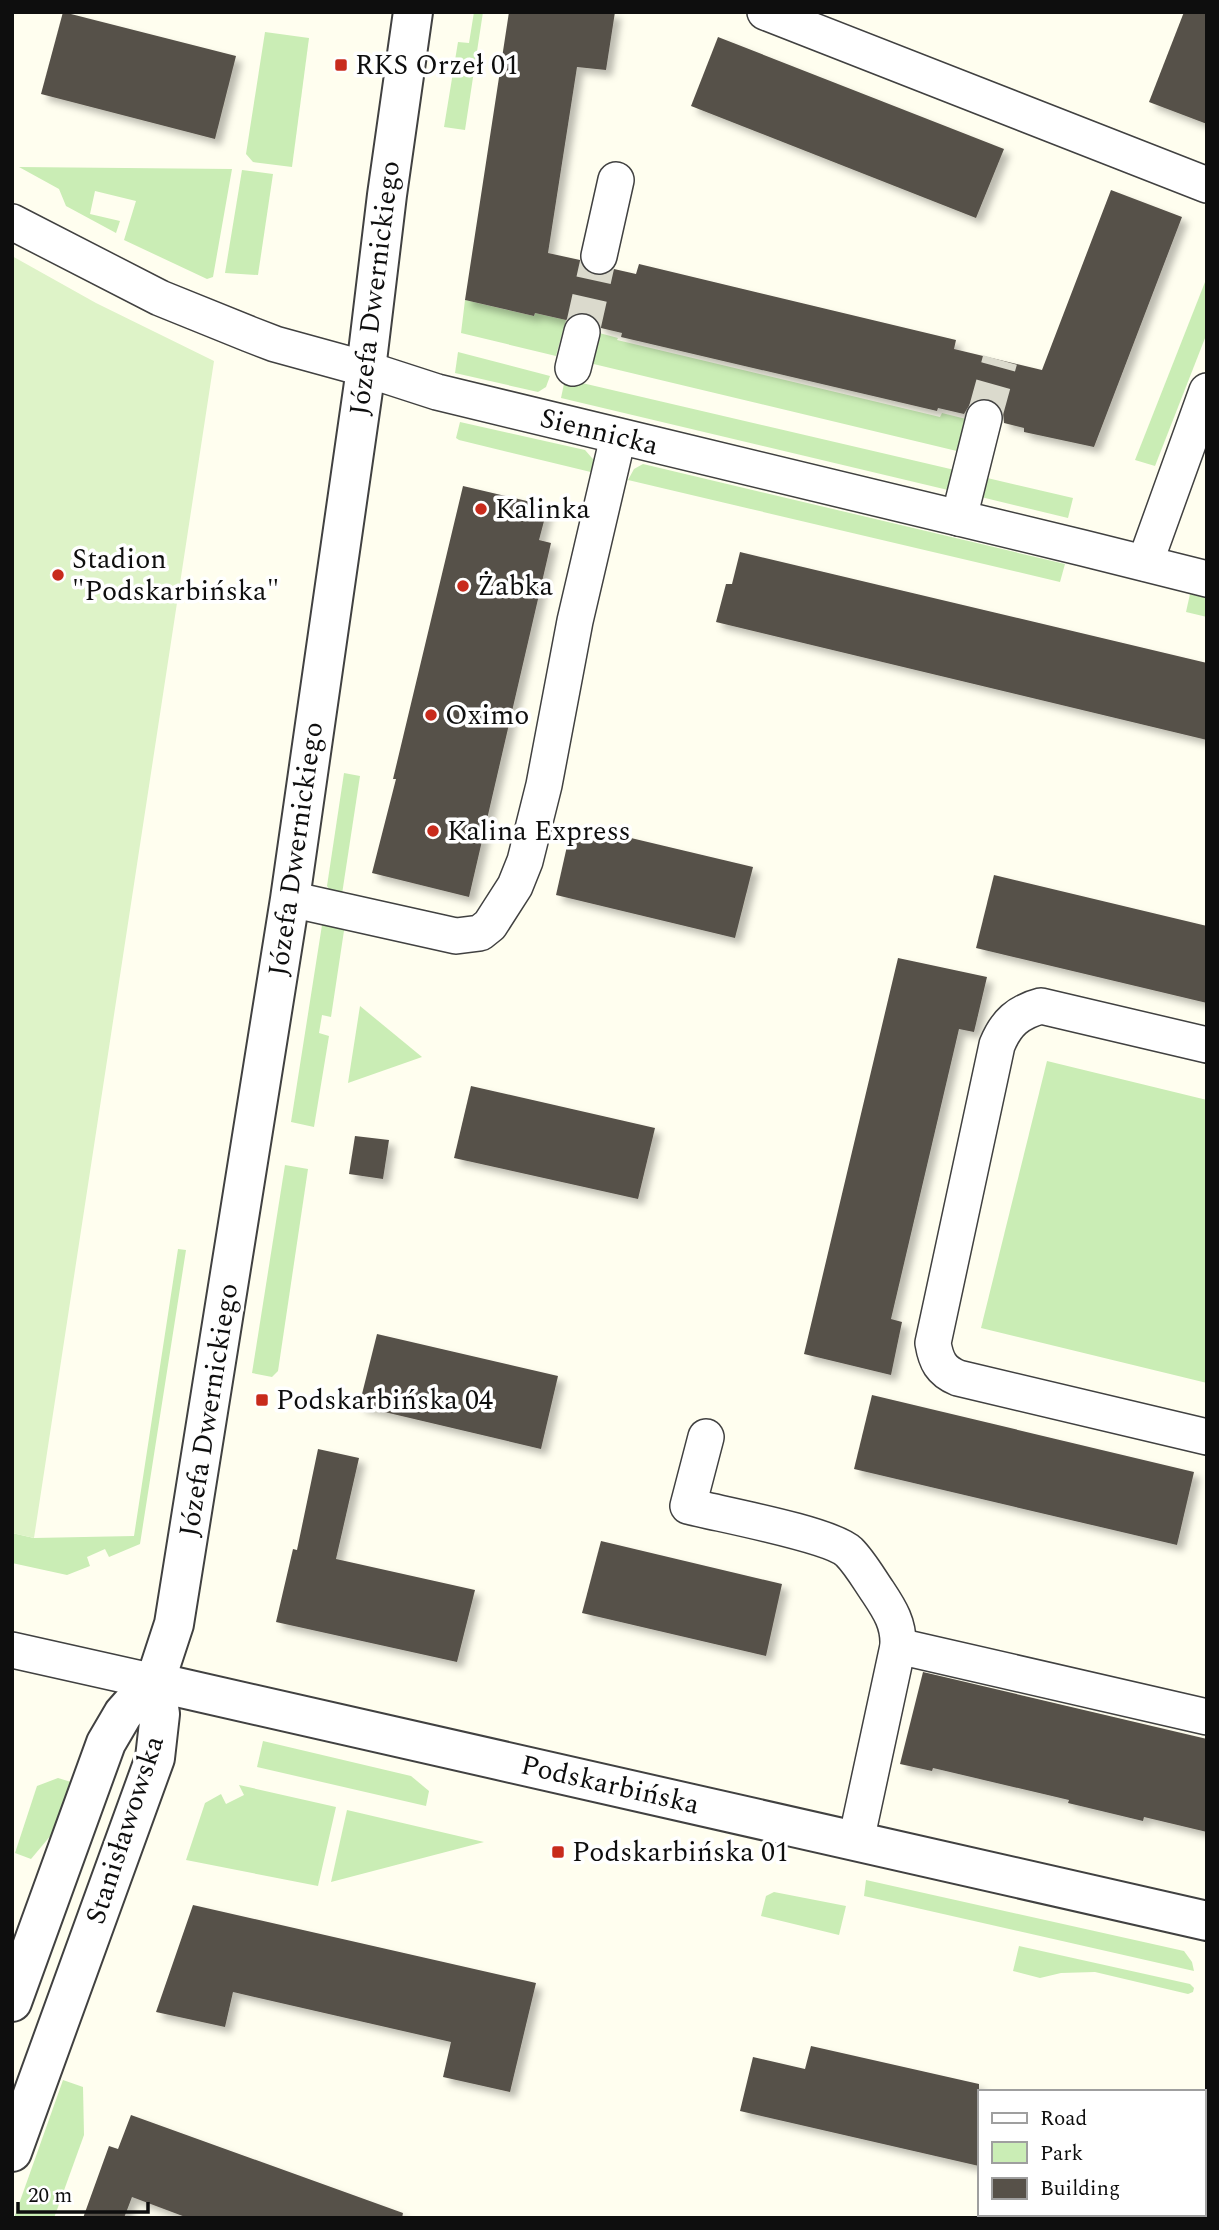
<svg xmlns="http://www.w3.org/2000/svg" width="1219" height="2230" font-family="Spectral,serif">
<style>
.green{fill:#caedb5}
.pitch{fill:#def3c8}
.building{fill:#575149;filter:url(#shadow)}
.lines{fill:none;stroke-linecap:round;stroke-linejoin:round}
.minor-tunnel{stroke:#dbdacd;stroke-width:35;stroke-dasharray:35 18;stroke-linecap:butt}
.minor-casing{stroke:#414141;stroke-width:38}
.tertiary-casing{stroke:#414141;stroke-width:42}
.minor{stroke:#fff;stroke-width:35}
.tertiary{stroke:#fff;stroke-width:38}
.poi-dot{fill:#c82b1c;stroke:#fff;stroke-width:2.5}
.labels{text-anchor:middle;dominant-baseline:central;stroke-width:7;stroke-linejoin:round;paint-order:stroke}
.poi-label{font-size:28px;fill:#0e0e0e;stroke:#fff;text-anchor:start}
.street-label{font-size:28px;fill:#0e0e0e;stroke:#fff}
</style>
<defs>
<filter id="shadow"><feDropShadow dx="6" dy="6" stdDeviation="3.5" flood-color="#0004"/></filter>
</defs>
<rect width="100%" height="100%" fill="#fffeef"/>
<!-- green -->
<g class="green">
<path d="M 474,12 L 483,12 L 465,130 L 444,127 L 458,42 L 469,43 Z"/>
<path d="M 265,32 L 309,38 L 292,167 L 253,162 L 246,154 Z"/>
<path d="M 19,167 L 232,169 L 213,277 L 207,279 L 124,240 L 136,201 L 95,191 L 90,214 L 120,221 L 116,233 L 66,206 L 59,189 Z"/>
<path d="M 242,170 L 273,174 L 258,275 L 225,273 Z"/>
<path d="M 1207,277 L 1207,333 L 1155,466 L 1135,460 Z"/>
<path d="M 465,300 L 534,316 L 535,313 L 566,320 L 556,356 L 461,333 Z"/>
<path d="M 588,330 L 618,338 L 617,340 L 940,417 L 942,413 L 970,420 L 961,452 L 581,361 Z"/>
<path d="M 458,352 L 550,376 L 546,387 L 538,392 L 455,373 Z"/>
<path d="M 565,379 L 959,471 L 948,490 L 561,398 Z"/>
<path d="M 460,422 L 585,450 L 599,466 L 599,474 L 459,440 L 456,438 Z"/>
<path d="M 643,464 L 1065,564 L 1060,582 L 628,480 L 634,469 Z"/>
<path d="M 983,477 L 1073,498 L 1068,518 L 981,497 Z"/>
<path d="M 1190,594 L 1207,598 L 1207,617 L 1186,612 Z"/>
<path d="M 344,773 L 360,776 L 342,894 L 331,892 L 327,886 Z"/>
<path d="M 326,919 L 345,924 L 331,1017 L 322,1015 L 319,1033 L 329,1036 L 314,1127 L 291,1122 L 322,925 Z"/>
<path d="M 360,1006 L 422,1057 L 348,1083 Z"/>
<path d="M 1047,1061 L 1207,1100 L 1207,1383 L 981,1328 Z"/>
<path d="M 285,1165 L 308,1169 L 278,1371 L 272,1377 L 252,1373 Z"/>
<path d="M 178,1249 L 186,1250 L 140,1544 L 109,1557 L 105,1549 L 87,1557 L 90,1566 L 67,1575 L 12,1563 L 12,1533 L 34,1538 L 134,1536 Z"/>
<path d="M 263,1741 L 411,1776 L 429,1791 L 426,1806 L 257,1767 Z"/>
<path d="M 58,1778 L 71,1782 L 57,1828 L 31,1859 L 15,1853 L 37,1786 Z"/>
<path d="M 239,1785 L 336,1807 L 318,1886 L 186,1860 L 205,1803 L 221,1794 L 226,1804 L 244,1795 Z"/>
<path d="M 347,1810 L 484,1842 L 331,1882 Z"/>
<path d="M 866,1880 L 1184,1951 L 1192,1962 L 1194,1971 L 864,1896 Z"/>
<path d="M 774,1892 L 846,1906 L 839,1935 L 761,1916 L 766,1896 Z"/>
<path d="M 1019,1946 L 1190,1984 L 1194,1988 L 1193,1992 L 1188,1994 L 1095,1972 L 1061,1973 L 1040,1978 L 1013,1971 Z"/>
<path d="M 63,2080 L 83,2087 L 84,2135 L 54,2218 L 14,2218 Z"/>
</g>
<!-- pitch -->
<path class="pitch" d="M 12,256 L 96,303 L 214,361 L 34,1538 L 12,1533 Z"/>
<!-- building -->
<g class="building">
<path d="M 63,12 L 236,56 L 215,139 L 41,94 Z"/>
<path d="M 509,12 L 615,12 L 606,70 L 577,67 L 548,253 L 580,260 L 585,270 L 594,275 L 606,275 L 614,269 L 636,274 L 639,264 L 956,340 L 954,349 L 1042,370 L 1111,190 L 1182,217 L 1094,447 L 1024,432 L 1024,428 L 1004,423 L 1003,413 L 998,404 L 988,398 L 979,399 L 970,404 L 964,414 L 938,408 L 937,411 L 621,337 L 622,333 L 601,328 L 596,318 L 586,312 L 576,313 L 566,320 L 535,313 L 534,316 L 465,300 Z"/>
<path d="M 1184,12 L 1207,12 L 1207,124 L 1149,102 Z"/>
<path d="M 718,37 L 1004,149 L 976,218 L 691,106 Z"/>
<path d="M 463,486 L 548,506 L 539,540 L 551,543 L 469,897 L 372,873 L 396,779 L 393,779 Z"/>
<path d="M 740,552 L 1207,663 L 1207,740 L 716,622 L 726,584 L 732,584 Z"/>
<path d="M 572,824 L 753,867 L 735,938 L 556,895 Z"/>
<path d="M 994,875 L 1207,926 L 1207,1003 L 976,948 Z"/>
<path d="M 898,958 L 987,977 L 974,1032 L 959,1029 L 891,1319 L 902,1322 L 891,1375 L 804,1354 Z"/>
<path d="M 471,1086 L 655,1128 L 638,1199 L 454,1158 Z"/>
<path d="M 355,1136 L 389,1140 L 383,1179 L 349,1174 Z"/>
<path d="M 377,1334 L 558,1376 L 541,1449 L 359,1406 Z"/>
<path d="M 872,1395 L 1194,1472 L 1177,1545 L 854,1469 Z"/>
<path d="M 318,1449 L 359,1458 L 336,1559 L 475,1590 L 457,1662 L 276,1622 L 293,1549 L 297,1550 Z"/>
<path d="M 601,1541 L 782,1584 L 766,1656 L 582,1613 Z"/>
<path d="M 923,1672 L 1207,1739 L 1207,1832 L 1144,1817 L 1143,1821 L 1068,1803 L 1069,1800 L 933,1768 L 932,1771 L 900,1764 Z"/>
<path d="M 193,1905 L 536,1983 L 510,2092 L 443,2077 L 451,2042 L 233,1992 L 225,2027 L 156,2012 Z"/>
<path d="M 811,2046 L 979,2084 L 979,2166 L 740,2111 L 753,2057 L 805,2069 Z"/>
<path d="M 131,2115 L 403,2213 L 402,2218 L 188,2218 L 132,2197 L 124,2218 L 83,2218 L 109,2146 L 118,2149 Z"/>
</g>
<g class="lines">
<!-- minor-tunnel -->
<g class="minor-tunnel">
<path d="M 582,332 L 599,256"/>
<path d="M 984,418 L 1000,360"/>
</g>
<defs>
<g id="minor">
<path d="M 765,12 L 1207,185"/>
<path d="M 12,222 L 160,298 L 249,334 L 275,344 L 366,369 L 437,392 L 1083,548 L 1207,579"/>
<path d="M 599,256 L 616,180"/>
<path d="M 573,368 L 582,332"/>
<path d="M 959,518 L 984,418"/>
<path d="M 1145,563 L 1207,391"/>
<path d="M 290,899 L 456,936 L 480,933 L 490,925 L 515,886 L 525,861 L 544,785 L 575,621 L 618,437"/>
<path d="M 1207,1045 L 1041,1006 C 1018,1012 1006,1023 997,1045 L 933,1343 C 936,1361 941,1371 958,1378 L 1207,1437"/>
<path d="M 706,1437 L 688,1506 C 719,1514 830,1534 849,1552 C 860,1563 869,1579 878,1592 C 890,1610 899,1624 898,1646 L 856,1841"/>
<path d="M 898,1646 L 1207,1717"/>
<path d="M 12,1650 L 155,1682"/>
</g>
<g id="tertiary">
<path d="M 155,1682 L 1207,1921"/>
<path d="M 12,2002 L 106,1743 L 123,1714 L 138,1697 L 155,1682 L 174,1624 L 290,899 L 366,369 L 387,195 L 413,12"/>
<path d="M 12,2152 L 155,1758 L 160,1714 L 155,1682"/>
</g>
</defs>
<!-- minor casing -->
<use href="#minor" class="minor-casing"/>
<!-- tertiary casing -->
<use href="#tertiary" class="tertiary-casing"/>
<!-- minor -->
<use href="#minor" class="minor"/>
<!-- tertiary -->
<use href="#tertiary" class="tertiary"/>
</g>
<!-- markers -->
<g class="poi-dot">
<rect x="334" y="58" width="14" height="14" rx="3.5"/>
<circle cx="481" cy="509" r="7"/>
<circle cx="58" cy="575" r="7"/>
<circle cx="463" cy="586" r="7"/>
<circle cx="431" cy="715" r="7"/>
<circle cx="433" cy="831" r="7"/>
<rect x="255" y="1393" width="14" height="14" rx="3.5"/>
<rect x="551" y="1845" width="14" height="14" rx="3.5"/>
</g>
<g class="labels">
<!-- poi labels -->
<g class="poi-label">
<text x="355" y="65">RKS Orzeł 01</text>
<text x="495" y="509">Kalinka</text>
<text x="72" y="559">Stadion<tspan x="72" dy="32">"Podskarbińska"</tspan></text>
<text x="477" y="586">Żabka</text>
<text x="445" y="715">Oximo</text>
<text x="447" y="831">Kalina Express</text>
<text x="276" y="1400">Podskarbińska 04</text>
<text x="572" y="1852">Podskarbińska 01</text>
</g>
<!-- street labels -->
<g class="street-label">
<text transform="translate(375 288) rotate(-83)">Józefa Dwernickiego</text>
<text transform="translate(599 432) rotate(14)">Siennicka</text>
<text transform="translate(296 849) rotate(-82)">Józefa Dwernickiego</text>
<text transform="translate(209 1410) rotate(-81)">Józefa Dwernickiego</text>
<text transform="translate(610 1785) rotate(13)">Podskarbińska</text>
<text transform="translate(125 1830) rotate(-72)">Stanisławowska</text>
</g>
</g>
<!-- border -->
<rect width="1219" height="2230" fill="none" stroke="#0e0e0e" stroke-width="28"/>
<!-- legend -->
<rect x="978" y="2090" width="228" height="126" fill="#ffffff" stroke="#9f9f9f" stroke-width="2"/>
<rect x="992" y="2113" width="35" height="10" fill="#ffffff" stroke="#9f9f9f" stroke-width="2"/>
<text x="1040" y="2125" font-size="21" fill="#0e0e0e">Road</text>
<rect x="992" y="2142" width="35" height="21" fill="#caedb5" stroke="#9f9f9f" stroke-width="2"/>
<text x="1040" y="2160" font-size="21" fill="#0e0e0e">Park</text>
<rect x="992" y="2178" width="35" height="21" fill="#575149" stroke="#9f9f9f" stroke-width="2"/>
<text x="1040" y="2195" font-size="21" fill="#0e0e0e">Building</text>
<!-- scale -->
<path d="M18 2202v10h130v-10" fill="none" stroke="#0e0e0e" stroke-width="3.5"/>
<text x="28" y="2202" font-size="21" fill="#0e0e0e" stroke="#ffffff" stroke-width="5" paint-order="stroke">20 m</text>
</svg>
